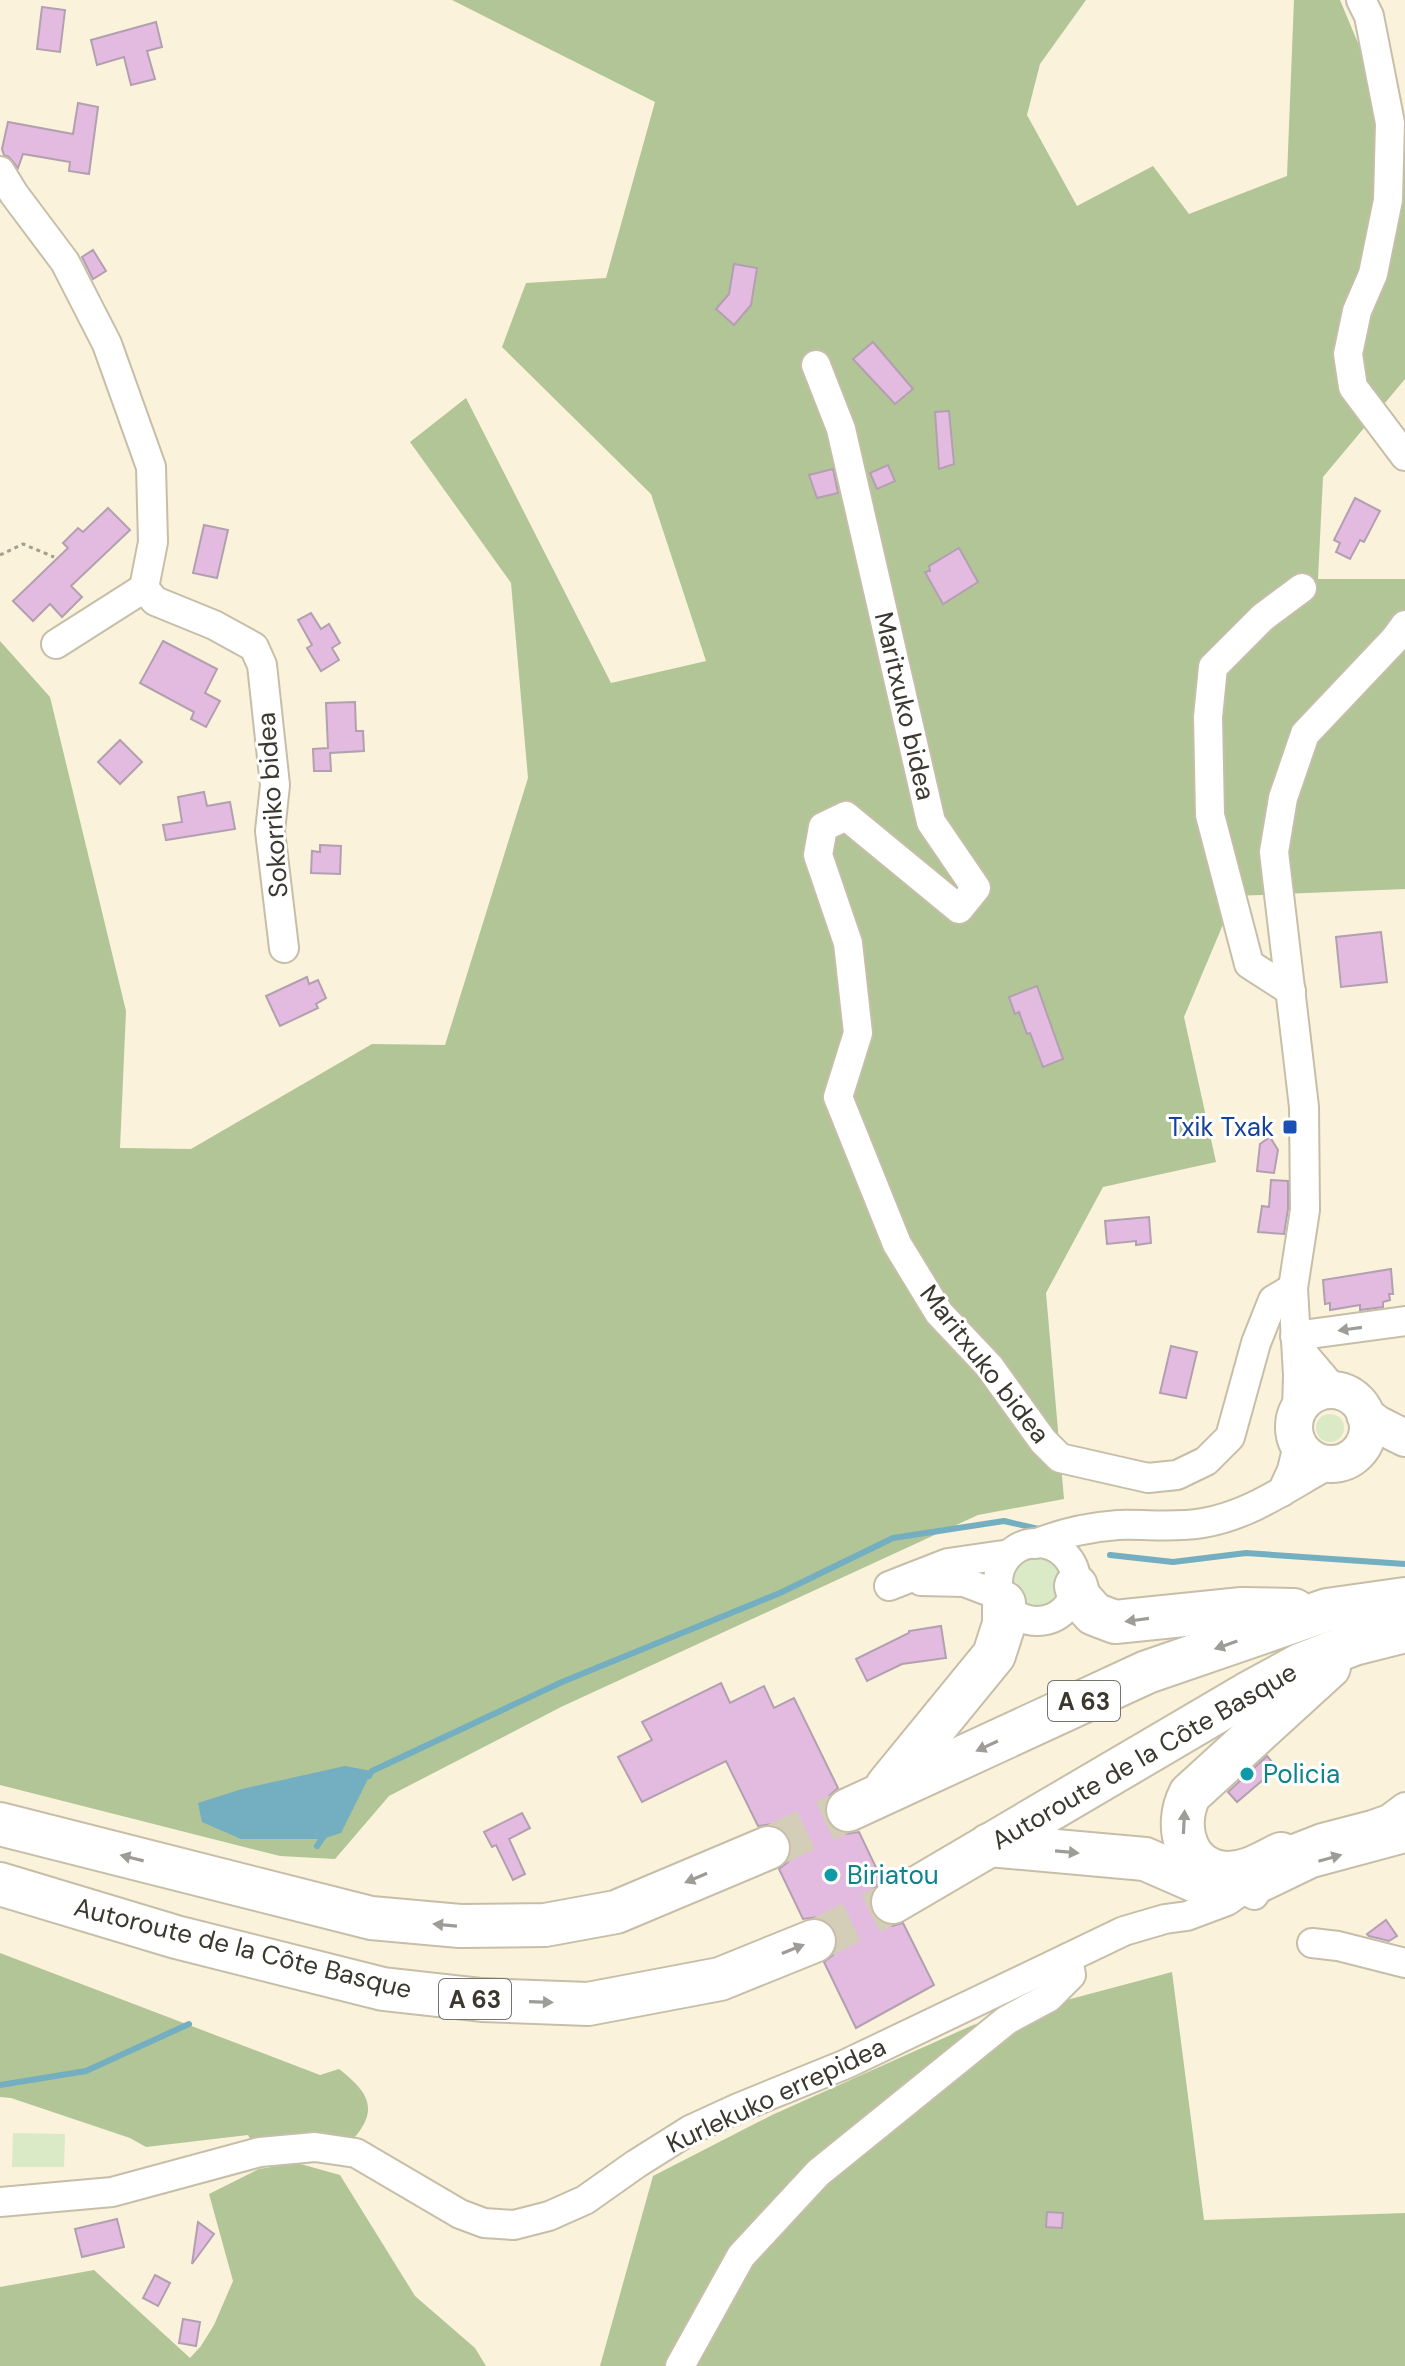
<svg xmlns="http://www.w3.org/2000/svg" width="1405" height="2366" font-family="'DM Sans',sans-serif">
<style>
.green{fill:#dae9c6}
.forest{fill:#b2c596}
.water{fill:#73aec1}
.lines{fill:none;stroke-linecap:round;stroke-linejoin:round}
.stream{stroke:#73aec1;stroke-width:6}
.building{fill:#e4bbe0;stroke:#b2a0b0;stroke-width:2}
.highway-tunnel{stroke:#d4cdb8;stroke-width:42;stroke-dasharray:42 21;stroke-linecap:butt}
.minor-casing{stroke:#c6bea8;stroke-width:32}
.major-casing{stroke:#c6bea8;stroke-width:40}
.highway-casing{stroke:#c6bea8;stroke-width:46}
.path{stroke:#a59f8e;stroke-width:3;stroke-dasharray:4 4;stroke-linecap:butt}
.minor{stroke:#fff;stroke-width:28}
.major{stroke:#fff;stroke-width:36}
.highway{stroke:#fff;stroke-width:42}
.oneway{fill:#9d9c97}
.transit-dot{fill:#1a4fb4;stroke:#fff;stroke-width:3}
.culture-dot{fill:#0f9aa8;stroke:#fff;stroke-width:3}
.labels{text-anchor:middle;dominant-baseline:central;stroke-width:6;stroke-linejoin:round;paint-order:stroke}
.shield{fill:#fff;stroke:#76746d;stroke-width:2}
.shield-label{font-size:24px;font-weight:bold;fill:#3b382f}
.street-label{font-size:26px;fill:#3b382f;stroke:#fff}
.transit-label{font-size:26px;fill:#164399;stroke:#fff;text-anchor:end}
.culture-label{font-size:26px;fill:#0d838f;stroke:#fff;text-anchor:start}
</style>
<rect width="100%" height="100%" fill="#faf2da"/>
<!-- green -->
<g class="green">
<circle cx="1330" cy="1428" r="14"/>
<circle cx="1036" cy="1581" r="27"/>
<path d="M 13,2133 L 65,2134 L 64,2167 L 12,2167 Z"/>
</g>
<!-- forest -->
<g class="forest">
<path d="M 452,0 L 1086,0 L 1040,64 L 1027,115 L 1077,206 L 1153,166 L 1189,214 L 1287,176 L 1294,0 L 1340,0 L 1405,156 L 1405,379 L 1323,477 L 1318,579 L 1405,579 L 1405,889 L 1235,896 L 1184,1017 L 1216,1162 L 1103,1187 L 1046,1293 L 1064,1499 L 978,1515 L 561,1707 L 389,1796 L 335,1859 L 280,1856 L 0,1785 L 0,641 L 50,697 L 126,1011 L 120,1148 L 191,1149 L 372,1044 L 445,1045 L 528,778 L 511,583 L 410,442 L 466,398 L 611,683 L 706,661 L 651,494 L 502,347 L 526,283 L 606,278 L 655,102 Z"/>
<path d="M 0,1953 L 320,2075 L 339,2069 C 367,2091 380,2108 354,2138 C 321,2133 284,2131 252,2142 L 248,2135 L 146,2147 L 130,2138 L 11,2098 L 0,2097 Z"/>
<path d="M 1172,1972 L 1204,2220 L 1405,2213 L 1405,2366 L 600,2366 L 653,2176 L 772,2115 L 973,2025 Z"/>
<path d="M 297,2163 L 340,2175 L 415,2296 L 475,2348 L 486,2366 L 0,2366 L 0,2287 L 94,2270 L 190,2358 L 201,2346 L 214,2325 L 233,2281 L 209,2194 L 259,2169 Z"/>
</g>
<!-- water -->
<path class="water" d="M 345,1766 L 372,1771 L 341,1833 L 322,1839 L 241,1839 L 202,1822 L 198,1803 L 242,1789 Z"/>
<g class="lines">
<!-- stream -->
<g class="stream">
<path d="M 1110,1555 L 1173,1562 L 1246,1553 L 1405,1564"/>
<path d="M 369,1776 L 372,1771 L 562,1682 L 780,1593 L 893,1538 L 1004,1521 L 1043,1530"/>
<path d="M 317,1846 L 326,1833"/>
<path d="M 0,2085 L 86,2071 L 189,2024"/>
</g>
</g>
<!-- building -->
<g class="building">
<path d="M 42,7 L 65,10 L 60,52 L 37,49 Z"/>
<path d="M 156,22 L 162,47 L 147,51 L 155,79 L 131,85 L 124,57 L 97,65 L 91,40 Z"/>
<path d="M 78,103 L 98,107 L 89,174 L 69,171 L 70,162 L 23,154 L 18,168 L 9,157 L 4,155 L 2,149 L 8,122 L 73,134 Z"/>
<path d="M 93,250 L 106,271 L 93,279 L 82,257 Z"/>
<path d="M 734,264 L 757,268 L 751,305 L 734,325 L 716,309 L 729,294 Z"/>
<path d="M 873,342 L 913,389 L 895,404 L 853,359 Z"/>
<path d="M 949,411 L 954,464 L 939,469 L 935,412 Z"/>
<path d="M 888,465 L 895,481 L 877,489 L 870,473 Z"/>
<path d="M 833,469 L 838,493 L 817,498 L 809,475 Z"/>
<path d="M 1355,498 L 1380,511 L 1364,542 L 1360,540 L 1350,559 L 1336,552 L 1340,543 L 1334,540 Z"/>
<path d="M 108,508 L 130,530 L 71,586 L 82,597 L 62,617 L 50,604 L 33,621 L 13,601 L 68,548 L 63,543 L 78,528 L 83,532 Z"/>
<path d="M 204,525 L 228,530 L 217,578 L 193,573 Z"/>
<path d="M 959,548 L 978,582 L 943,604 L 925,572 L 930,571 L 929,566 Z"/>
<path d="M 311,613 L 321,629 L 329,624 L 340,643 L 332,648 L 339,660 L 321,671 L 307,648 L 312,645 L 298,620 Z"/>
<path d="M 163,641 L 217,669 L 205,693 L 220,701 L 206,727 L 191,719 L 194,712 L 140,683 Z"/>
<path d="M 355,702 L 356,731 L 363,731 L 364,751 L 330,753 L 331,771 L 314,771 L 313,749 L 328,748 L 326,703 Z"/>
<path d="M 120,740 L 142,762 L 120,784 L 98,762 Z"/>
<path d="M 204,792 L 207,806 L 230,802 L 235,829 L 166,840 L 163,825 L 182,822 L 178,797 Z"/>
<path d="M 320,845 L 341,846 L 340,874 L 311,873 L 312,851 L 320,852 Z"/>
<path d="M 1381,932 L 1387,982 L 1341,987 L 1336,937 Z"/>
<path d="M 307,977 L 309,984 L 318,980 L 326,998 L 316,1004 L 318,1008 L 280,1026 L 266,996 Z"/>
<path d="M 1037,986 L 1063,1059 L 1043,1067 L 1030,1033 L 1027,1034 L 1019,1012 L 1015,1014 L 1009,997 Z"/>
<path d="M 1270,1137 L 1278,1150 L 1274,1173 L 1257,1171 L 1260,1144 Z"/>
<path d="M 1271,1180 L 1288,1181 L 1288,1209 L 1284,1234 L 1258,1232 L 1262,1206 L 1269,1207 Z"/>
<path d="M 1149,1217 L 1151,1243 L 1136,1245 L 1136,1241 L 1107,1244 L 1105,1221 Z"/>
<path d="M 1391,1269 L 1393,1294 L 1389,1294 L 1390,1300 L 1383,1302 L 1383,1307 L 1360,1310 L 1360,1305 L 1330,1310 L 1330,1303 L 1325,1304 L 1323,1280 Z"/>
<path d="M 1171,1346 L 1197,1352 L 1186,1398 L 1160,1393 Z"/>
<path d="M 941,1626 L 946,1658 L 902,1664 L 867,1681 L 856,1659 L 909,1633 L 909,1631 Z"/>
<path d="M 721,1683 L 730,1703 L 764,1686 L 774,1708 L 794,1698 L 838,1788 L 829,1796 L 824,1807 L 827,1821 L 834,1829 L 845,1834 L 859,1832 L 882,1880 L 872,1891 L 869,1903 L 872,1913 L 882,1923 L 892,1926 L 903,1923 L 934,1985 L 856,2028 L 824,1962 L 833,1955 L 838,1945 L 836,1931 L 828,1922 L 818,1917 L 803,1919 L 779,1869 L 788,1862 L 792,1852 L 790,1838 L 783,1829 L 772,1824 L 758,1826 L 726,1761 L 642,1802 L 618,1757 L 652,1740 L 642,1722 Z"/>
<path d="M 1267,1756 L 1277,1768 L 1237,1802 L 1228,1792 Z"/>
<path d="M 522,1813 L 530,1828 L 509,1839 L 525,1874 L 513,1880 L 496,1845 L 492,1847 L 484,1832 Z"/>
<path d="M 1386,1920 L 1397,1936 L 1389,1941 L 1369,1936 L 1367,1934 Z"/>
<path d="M 1047,2212 L 1063,2213 L 1062,2228 L 1046,2227 Z"/>
<path d="M 117,2219 L 124,2247 L 82,2257 L 75,2229 Z"/>
<path d="M 198,2222 L 214,2234 L 192,2264 Z"/>
<path d="M 155,2275 L 170,2283 L 158,2306 L 143,2298 Z"/>
<path d="M 183,2319 L 200,2322 L 196,2346 L 179,2343 Z"/>
</g>
<g class="lines">
<!-- highway-tunnel -->
<g class="highway-tunnel">
<path d="M 768,1848 L 848,1810"/>
<path d="M 814,1941 L 893,1902"/>
</g>
<defs>
<g id="minor">
<path d="M 1361,0 L 1369,16 L 1390,123 L 1388,200 L 1373,274 L 1357,311 L 1348,354 L 1353,387 L 1405,456"/>
<path d="M 0,171 L 14,194 L 65,262 L 107,344 L 151,467 L 153,542 L 144,588"/>
<path d="M 816,365 L 841,429 L 931,822 L 976,888 L 959,909 L 846,816 L 823,827 L 818,855 L 848,943 L 858,1033 L 838,1097 L 897,1244 L 939,1313 L 989,1366 L 1043,1441 L 1060,1458 L 1148,1478 L 1177,1475 L 1206,1461 L 1230,1437 L 1256,1343 L 1273,1300 L 1293,1288"/>
<path d="M 144,588 L 155,601 L 214,625 L 254,647 L 262,665 L 275,785 L 270,831 L 284,948"/>
<path d="M 56,644 L 144,588"/>
<path d="M 1291,991 L 1249,964 L 1210,815 L 1208,717 L 1213,667 L 1263,617 L 1302,588"/>
<path d="M 1295,1336 L 1405,1321"/>
<path d="M 1297,1343 L 1307,1358 L 1335,1391"/>
<path d="M 1297,1411 L 1298,1375 L 1293,1288 L 1305,1210 L 1304,1107 L 1274,852 L 1283,798 L 1305,734 L 1394,640 L 1405,625"/>
<path d="M 1282,1492 L 1292,1470 L 1298,1445"/>
<circle cx="1037" cy="1582" r="39"/>
<path d="M 1035,1544 C 1062,1533 1089,1527 1118,1525 C 1147,1524 1175,1528 1203,1523 C 1251,1515 1289,1486 1330,1464"/>
<path d="M 921,1581 L 964,1582 L 1001,1596"/>
<path d="M 889,1586 L 948,1563 L 1010,1554"/>
<path d="M 1254,1895 L 1258,1889 L 1312,1863 L 1405,1838"/>
<path d="M 1312,1943 L 1338,1946 L 1405,1963"/>
<path d="M 0,2202 L 112,2192 L 260,2152 L 315,2147 L 356,2153 L 460,2214 L 484,2223 L 514,2225 L 549,2216 L 585,2200 L 636,2164 L 690,2130 L 738,2108 L 846,2064 L 1124,1931 L 1165,1919 L 1187,1916 L 1227,1901 L 1257,1880 L 1281,1854 L 1322,1838 L 1372,1825 L 1389,1819 L 1405,1807"/>
<path d="M 680,2366 L 741,2256 L 818,2173 L 1007,2020 L 1048,1998 L 1071,1975 L 1068,1958"/>
</g>
<g id="major">
<circle cx="1331" cy="1427" r="37"/>
<path d="M 1365,1415 L 1377,1424 L 1405,1438"/>
</g>
<g id="highway">
<path d="M 1076,1586 L 1079,1597 L 1094,1614 L 1115,1622 L 1242,1609 L 1294,1610"/>
<path d="M 887,1786 L 994,1655 L 1004,1624 L 1004,1603"/>
<path d="M 848,1810 L 1147,1672 L 1327,1610 L 1405,1599"/>
<path d="M 0,1824 L 371,1918 L 460,1926 L 545,1925 L 616,1912 L 768,1848"/>
<path d="M 989,1845 L 1145,1859 L 1207,1886 L 1217,1888"/>
<path d="M 1281,1854 C 1264,1862 1248,1873 1228,1873 C 1186,1872 1173,1827 1190,1794 L 1329,1667"/>
<path d="M 0,1884 L 176,1937 L 383,1989 L 482,2000 L 588,2004 L 720,1979 L 814,1941"/>
<path d="M 893,1902 L 1247,1694 L 1302,1664 L 1354,1644 L 1405,1631"/>
</g>
</defs>
<!-- minor casing -->
<use href="#minor" class="minor-casing"/>
<!-- major casing -->
<use href="#major" class="major-casing"/>
<!-- highway casing -->
<use href="#highway" class="highway-casing"/>
<!-- path -->
<path class="path" d="M 0,555 L 23,544 L 54,557"/>
<!-- minor -->
<use href="#minor" class="minor"/>
<!-- major -->
<use href="#major" class="major"/>
<!-- highway -->
<use href="#highway" class="highway"/>
</g>
<!-- one-way arrows -->
<defs><path id="oneway-solid" d="M-6-.8H1V-3.2L6.5 0L1 3.2V.8H-6Z" transform="scale(2)"/></defs>
<g class="oneway">
<use href="#oneway-solid" transform="translate(1350 1329) rotate(172)"/>
<use href="#oneway-solid" transform="translate(1137 1620) rotate(172)"/>
<use href="#oneway-solid" transform="translate(1226 1645) rotate(161)"/>
<use href="#oneway-solid" transform="translate(987 1746) rotate(155)"/>
<use href="#oneway-solid" transform="translate(1184 1822) rotate(-87)"/>
<use href="#oneway-solid" transform="translate(1067 1852) rotate(5)"/>
<use href="#oneway-solid" transform="translate(132 1858) rotate(-166)"/>
<use href="#oneway-solid" transform="translate(1330 1858) rotate(-16)"/>
<use href="#oneway-solid" transform="translate(696 1878) rotate(157)"/>
<use href="#oneway-solid" transform="translate(445 1925) rotate(-175)"/>
<use href="#oneway-solid" transform="translate(793 1949) rotate(-22)"/>
<use href="#oneway-solid" transform="translate(541 2002) rotate(2)"/>
</g>
<!-- markers -->
<rect class="transit-dot" x="1282" y="1119" width="16" height="16" rx="4"/>
<g class="culture-dot">
<circle cx="1247" cy="1774" r="8"/>
<circle cx="831" cy="1875" r="8"/>
</g>
<g class="labels">
<!-- shield labels -->
<g class="shield">
<rect x="1048" y="1681" width="72" height="40" rx="6"/>
<rect x="439" y="1979" width="72" height="40" rx="6"/>
</g>
<g class="shield-label">
<text x="1084" y="1701">A 63</text>
<text x="475" y="1999">A 63</text>
</g>
<!-- street labels -->
<g class="street-label">
<text transform="translate(905 706) rotate(77)">Maritxuko bidea</text>
<text transform="translate(272 805) rotate(-94)">Sokorriko bidea</text>
<text transform="translate(985 1364) rotate(52)">Maritxuko bidea</text>
<text transform="translate(1144 1756) rotate(-30)">Autoroute de la Côte Basque</text>
<text transform="translate(243 1948) rotate(14)">Autoroute de la Côte Basque</text>
<text transform="translate(776 2095) rotate(-25)">Kurlekuko errepidea</text>
</g>
<!-- transit labels -->
<g class="transit-label">
<text x="1274" y="1127">Txik Txak</text>
</g>
<!-- culture labels -->
<g class="culture-label">
<text x="1263" y="1774">Policia</text>
<text x="847" y="1875">Biriatou</text>
</g>
</g>
</svg>
